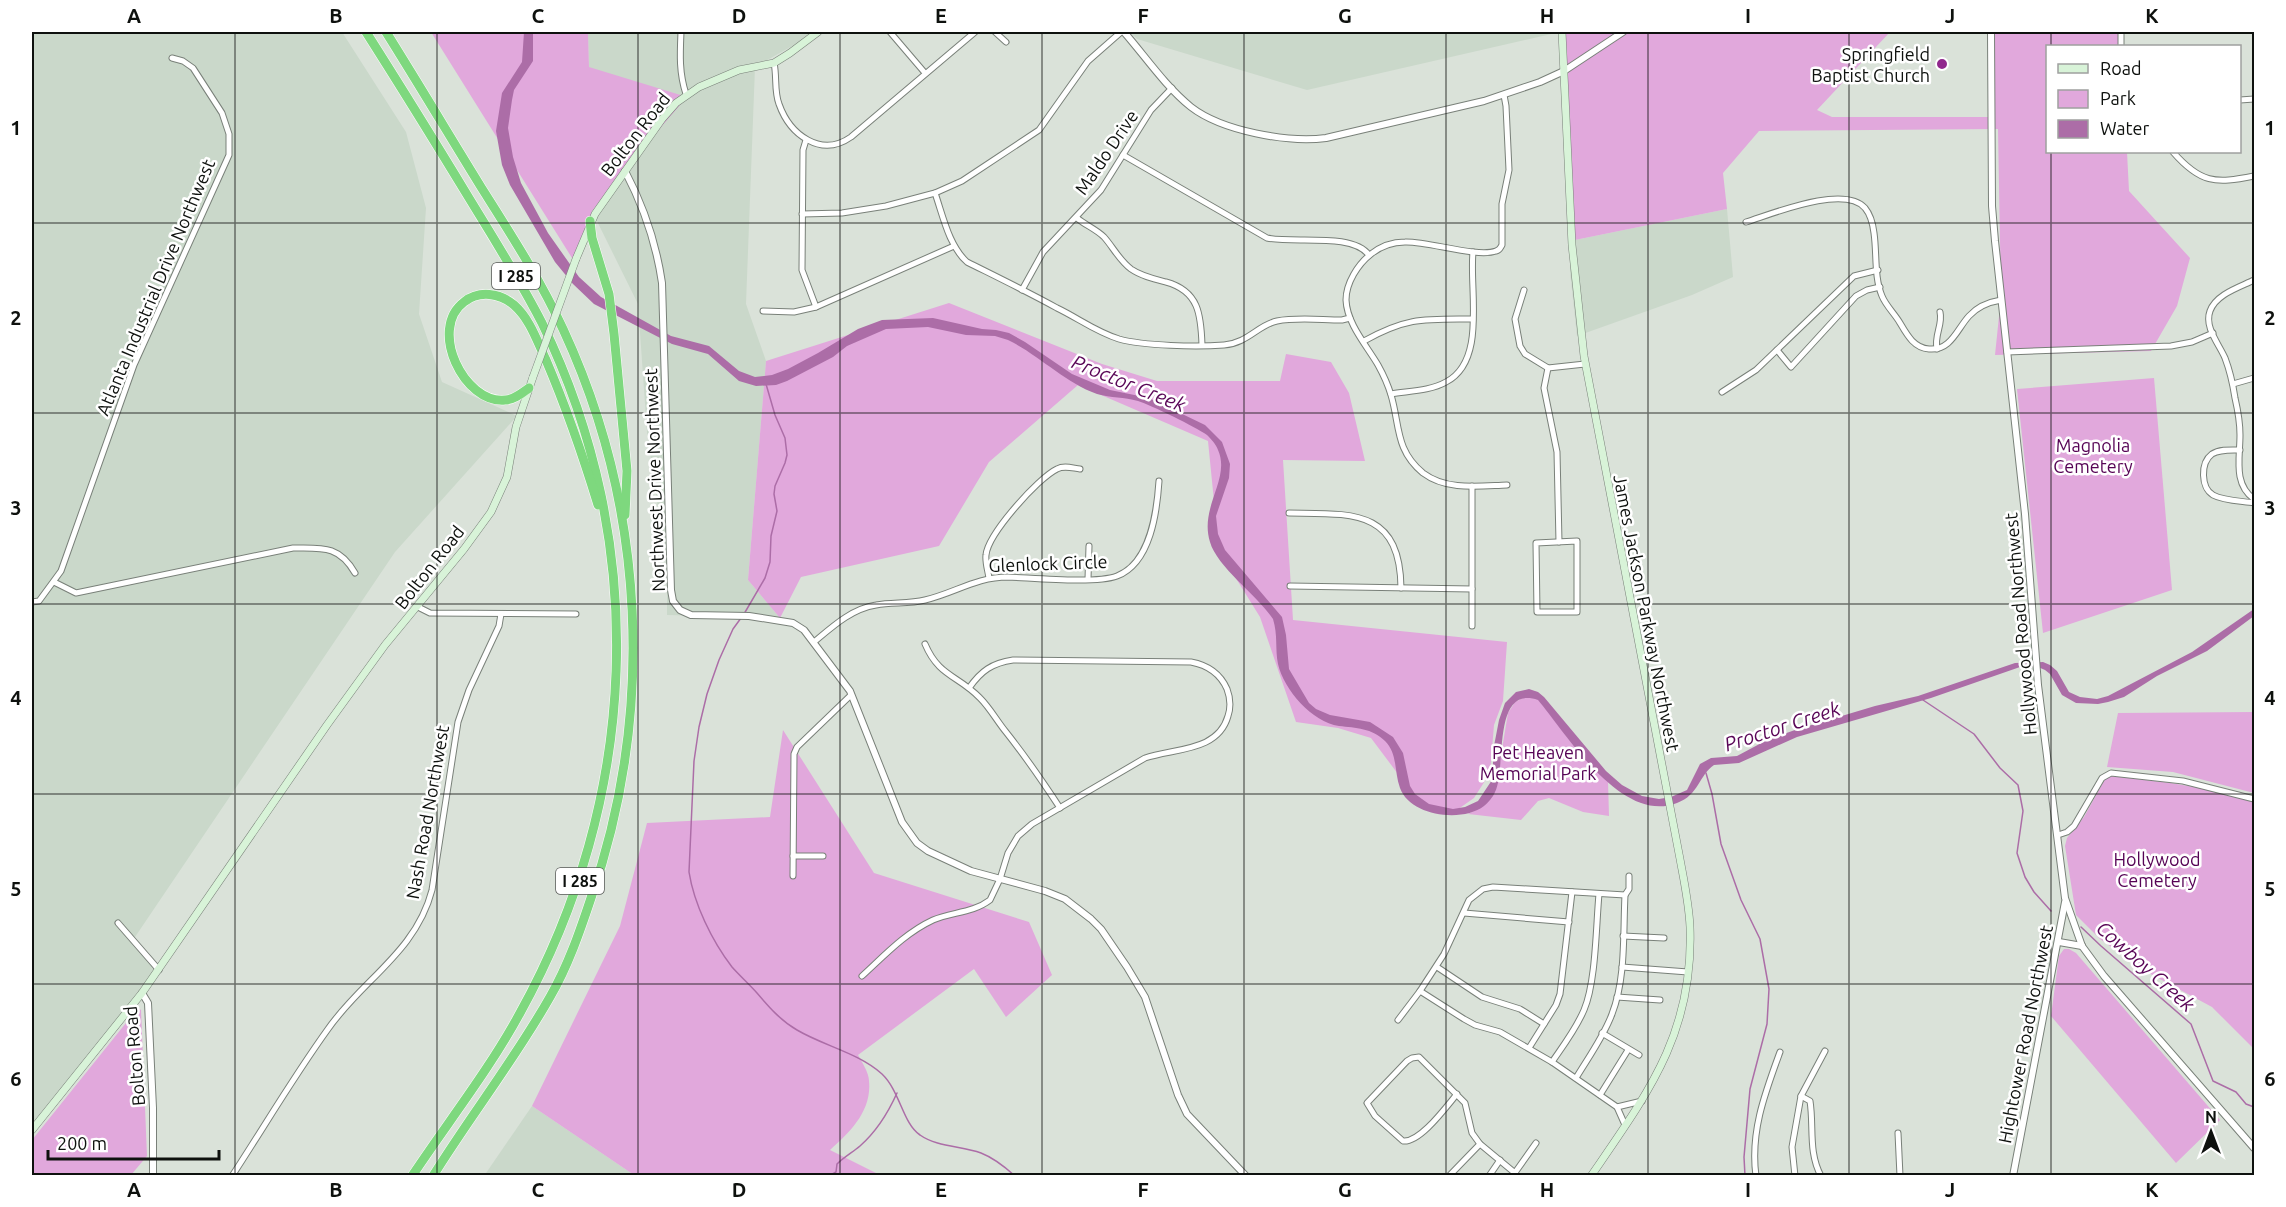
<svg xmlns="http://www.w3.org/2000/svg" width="2286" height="1207" font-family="Ubuntu,sans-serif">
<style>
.built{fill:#cad8ca}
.green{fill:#e1a8dc}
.water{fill:#ac6da7}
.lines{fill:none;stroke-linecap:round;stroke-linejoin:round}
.stream{stroke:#ac6da7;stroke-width:1.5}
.minor-casing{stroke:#798079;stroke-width:7}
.tertiary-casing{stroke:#798079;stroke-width:8}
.secondary-casing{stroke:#798079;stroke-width:8}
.motorway-casing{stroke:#fff;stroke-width:10}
.minor{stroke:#fff;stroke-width:5}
.tertiary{stroke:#fff;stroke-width:6}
.secondary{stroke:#d8f3d8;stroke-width:7}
.motorway{stroke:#7ed87e;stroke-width:9}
.secondary-bridge-casing{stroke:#798079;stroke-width:8;stroke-linecap:butt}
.secondary-bridge{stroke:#d8f3d8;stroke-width:7}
.grid{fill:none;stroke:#0e110e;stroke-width:1.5;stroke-opacity:0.55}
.poi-dot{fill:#90288d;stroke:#fff;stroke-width:2}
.labels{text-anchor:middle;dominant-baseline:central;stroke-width:5;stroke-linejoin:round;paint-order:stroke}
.shield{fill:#fff;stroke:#565856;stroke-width:1.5}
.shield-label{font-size:16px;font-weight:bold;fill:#0e110e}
.poi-label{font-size:18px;fill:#0e110e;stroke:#fff;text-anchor:end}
.street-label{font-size:18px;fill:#0e110e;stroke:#fff}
.park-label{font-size:18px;fill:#560355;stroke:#fff}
.water-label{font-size:20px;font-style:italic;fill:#590657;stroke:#fff}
.neatline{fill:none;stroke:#0e110e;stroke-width:2}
.grid-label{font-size:20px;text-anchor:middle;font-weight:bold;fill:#0e110e}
</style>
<rect width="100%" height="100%" fill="#dae2d9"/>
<!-- built -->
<g class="built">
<path d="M 32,32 L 342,32 L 406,132 L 426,208 L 419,314 L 442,382 L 517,416 L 395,552 L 133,940 L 158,972 L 32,1129 Z"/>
<path d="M 588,32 L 817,32 L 755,67 L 746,304 L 766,361 L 748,580 L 780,618 L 667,615 L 667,570 L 647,432 L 638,304 L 592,211 L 630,163 L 589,67 Z"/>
<path d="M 1130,32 L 1560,32 L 1307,90 L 1137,39 Z"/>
<path d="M 1727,209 L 1733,277 L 1692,295 L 1577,336 L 1570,272 L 1570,241 Z"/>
<path d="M 532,1106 L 634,1175 L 484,1176 Z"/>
</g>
<!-- green -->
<g class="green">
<path d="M 431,32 L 588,32 L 589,67 L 687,97 L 630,163 L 592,211 L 577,266 Z"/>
<path d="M 1560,32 L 1890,32 L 1817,110 L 1832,117 L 1989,117 L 1988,32 L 2122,32 L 2123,46 L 2048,46 L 2048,152 L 2127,152 L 2129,191 L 2190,258 L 2177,306 L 2151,351 L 1995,355 L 2001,297 L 1998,129 L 1759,131 L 1723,173 L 1727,209 L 1570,241 Z"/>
<path d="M 949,303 L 1102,364 L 1157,381 L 1280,381 L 1286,354 L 1331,362 L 1349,393 L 1365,461 L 1283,460 L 1293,620 L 1507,642 L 1503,701 L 1494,725 L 1490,773 L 1474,798 L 1454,812 L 1419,802 L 1371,738 L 1338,728 L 1296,722 L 1260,617 L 1219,551 L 1208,441 L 1078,385 L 989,462 L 939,546 L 801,577 L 780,618 L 748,580 L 766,361 Z"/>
<path d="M 2154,378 L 2172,590 L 2043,633 L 2017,389 Z"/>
<path d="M 1525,697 L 1538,699 C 1562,728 1578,757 1608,781 L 1609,816 L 1583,812 L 1549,798 L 1538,801 L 1521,820 L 1468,814 L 1485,805 L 1501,755 L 1508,713 L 1515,702 Z"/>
<path d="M 2254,712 L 2254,793 L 2173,772 L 2107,767 L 2118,713 Z"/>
<path d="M 783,730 L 874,873 L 1029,922 L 1052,975 L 1006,1017 L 974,969 L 858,1055 C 862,1062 869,1073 869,1081 C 872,1111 850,1132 830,1150 L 876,1173 L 874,1175 L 634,1175 L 532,1106 L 620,926 L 647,823 L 770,817 Z"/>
<path d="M 2111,776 L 2171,783 L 2205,789 L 2254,802 L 2254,1049 L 2212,1007 L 2145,971 L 2100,939 L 2076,915 L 2065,846 L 2067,838 L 2084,817 L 2105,779 Z"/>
<path d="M 2064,949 L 2069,949 L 2076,953 L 2220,1120 L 2176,1163 L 2051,1016 L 2059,956 Z"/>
<path d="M 138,1008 L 141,1010 L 147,1156 L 131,1175 L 32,1175 L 32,1140 Z"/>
</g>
<!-- water -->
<path class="water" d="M 524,32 L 533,32 L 533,61 L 514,90 L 512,100 L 508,128 L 513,157 L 521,183 L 548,233 L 579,277 L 601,297 L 671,336 L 709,346 L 739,371 L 755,377 L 772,375 L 788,369 L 818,353 L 858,329 L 882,320 L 933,318 L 982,329 L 996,330 L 1009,333 L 1025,342 L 1072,374 L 1110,390 L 1149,398 L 1205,425 L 1222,442 L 1230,464 L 1229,478 L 1216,516 L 1218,534 L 1225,550 L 1282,617 L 1286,635 L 1289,669 L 1309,703 L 1316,709 L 1330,715 L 1370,722 L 1393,737 L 1403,753 L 1410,786 L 1415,794 L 1429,804 L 1453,809 L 1465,807 L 1478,801 L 1492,780 L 1494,746 L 1499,720 L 1505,703 L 1516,692 L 1529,689 L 1538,692 L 1544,697 L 1606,771 L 1622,785 L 1642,796 L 1659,799 L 1671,797 L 1687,790 L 1700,764 L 1711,758 L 1737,756 L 1767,740 L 1795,730 L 1875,706 L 1918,696 L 2015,663 L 2043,662 L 2050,665 L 2057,671 L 2069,692 L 2080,697 L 2097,699 L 2108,696 L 2192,652 L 2254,609 L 2254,616 L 2207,651 L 2157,676 L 2124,697 L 2108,702 L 2098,704 L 2076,703 L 2062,695 L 2050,674 L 2045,670 L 2038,667 L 2020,667 L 1931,698 L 1797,737 L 1739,763 L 1714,765 C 1699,775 1699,795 1677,803 C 1621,825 1566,733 1538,700 C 1491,684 1507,769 1495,792 C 1493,797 1488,803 1484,806 C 1462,823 1410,816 1400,788 C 1394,772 1398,754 1385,741 C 1372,728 1356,728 1339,726 C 1312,722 1284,690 1278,664 C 1275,649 1278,635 1273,619 C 1258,596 1217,567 1210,542 C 1199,507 1231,479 1218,450 C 1216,444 1211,439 1207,435 C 1196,427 1151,405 1138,401 C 1124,397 1111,398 1097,394 C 1064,382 1039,355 1008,340 L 995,336 L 966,335 L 928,327 L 886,329 L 847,346 L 833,357 L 787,381 L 776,385 L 756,386 L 739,381 L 708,354 L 672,344 L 594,304 L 573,284 L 555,262 L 510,185 L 502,165 L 496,131 L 502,93 L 522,62 Z"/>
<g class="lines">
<!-- stream -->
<g class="stream">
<path d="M 744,614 L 765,578 L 770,562 L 771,536 L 777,511 L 774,494 L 775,486 L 785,463 L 787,455 L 785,438 L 775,415 L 766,384"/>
<path d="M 741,618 L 733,629 L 719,660 L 707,694 L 699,727 L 694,761 L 689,872 C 694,904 712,941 732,967 C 740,976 749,984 757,993 C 769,1007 781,1021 797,1030 C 824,1046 859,1053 882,1074 C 900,1091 903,1124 920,1135 C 937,1147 961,1146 981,1153 C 994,1158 1004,1166 1015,1176"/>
<path d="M 1923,700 L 1974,734 L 2000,768 L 2018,785 L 2023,811 L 2017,853 L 2025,877 L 2034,892 L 2051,911"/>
<path d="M 1706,773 L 1712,794 L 1721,844 L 1741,900 L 1760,939 L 1769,989 L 1767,1024 L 1750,1089 L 1744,1157 L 1745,1176"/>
<path d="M 2081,927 L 2101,946 L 2191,1024 L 2213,1081 L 2236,1092 L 2246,1104 L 2254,1107"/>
<path d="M 829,1176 L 836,1172 L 837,1164 C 844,1157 853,1152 860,1146 C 877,1131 888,1113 897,1093"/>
</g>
<defs>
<g id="minor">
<path d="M 681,32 C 680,54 679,73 686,94"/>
<path d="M 890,32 L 925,73"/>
<path d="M 995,32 L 1006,42"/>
<path d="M 2121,32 L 2121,46"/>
<path d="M 774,63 C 777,76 774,91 779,104 C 790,135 821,158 851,137 L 975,32"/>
<path d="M 1504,95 L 1506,106 L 1509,170 L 1502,204 L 1502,245 C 1500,248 1500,250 1496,251 C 1477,258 1428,241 1405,242 C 1393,242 1381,246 1371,254 C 1358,264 1346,283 1346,300 C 1347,324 1367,346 1378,365 C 1383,374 1388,385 1391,395 C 1400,425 1395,450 1423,473 C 1447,491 1479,486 1507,485"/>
<path d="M 2240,100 L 2254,99"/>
<path d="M 806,140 L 803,150 L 802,270 L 816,307"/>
<path d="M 2173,152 C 2200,183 2215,184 2254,176"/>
<path d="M 1123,155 L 1267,238 C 1294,244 1352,232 1369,255"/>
<path d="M 935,193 C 943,216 949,246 967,262 C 997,277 1028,292 1057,308 C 1078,318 1096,332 1119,339 C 1144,346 1197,347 1224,345 C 1248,343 1258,325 1277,321 C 1297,317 1321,320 1342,320 L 1350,318"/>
<path d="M 802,214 L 842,213 L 886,206 L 935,193 L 962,181 L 1039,130 L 1088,61 L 1121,32"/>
<path d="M 1077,218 C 1085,225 1096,229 1104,237 C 1113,247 1119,260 1131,269 C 1141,276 1154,279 1166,282 C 1199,291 1201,315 1202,345"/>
<path d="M 1746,222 C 1772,214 1844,184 1865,208 C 1870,214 1873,225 1874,233 C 1877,254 1874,277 1882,296 C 1886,306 1895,314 1900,323 C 1907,335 1914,348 1929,349 C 1951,351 1957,329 1969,316 C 1977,307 1989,302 2001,300"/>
<path d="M 2254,280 C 2240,287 2216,294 2210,311 C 2204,327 2219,344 2225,358 C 2230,371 2233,385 2235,398 C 2238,411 2240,423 2240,435 C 2240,458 2233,484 2254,499"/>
<path d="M 1022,290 L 1043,252 L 1101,190 L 1151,110 L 1172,88"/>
<path d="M 1524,290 L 1515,319 L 1520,346 L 1525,354 L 1548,368 L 1585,364"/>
<path d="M 763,311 L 794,312 L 816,307 L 954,246"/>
<path d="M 1364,341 C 1407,317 1424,319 1472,319"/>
<path d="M 1937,349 C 1934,335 1943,325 1940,312"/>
<path d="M 1777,350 L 1791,367 L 1856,296 L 1867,290 L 1880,287"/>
<path d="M 2007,352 L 2171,346 L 2192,342 L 2213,333"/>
<path d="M 1548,368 L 1544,388 L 1557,452 L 1559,542"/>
<path d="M 2233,384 L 2254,378"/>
<path d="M 1722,392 L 1756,370 L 1854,276 L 1878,270"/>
<path d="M 1391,394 C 1409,391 1430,391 1446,382 C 1487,361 1469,290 1473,252"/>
<path d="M 2240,450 C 2231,450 2220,449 2212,454 C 2200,463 2201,488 2213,495 C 2224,501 2242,501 2254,503"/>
<path d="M 1289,513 C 1351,514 1400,508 1401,588"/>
<path d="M 1577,541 L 1577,612 L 1537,612 L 1536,543 Z"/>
<path d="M 989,578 C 988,571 985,562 986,555 C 988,534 1038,478 1057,469 C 1064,465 1072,468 1080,469"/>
<path d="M 1088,579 L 1089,546"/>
<path d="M 54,582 L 76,593 L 293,548 C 322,548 339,545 355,573"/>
<path d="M 1290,586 L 1472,589"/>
<path d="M 32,602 L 39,601 L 61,571 L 134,365 L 229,155 L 229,134 L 222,113 L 193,68 L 183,61 L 172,58"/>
<path d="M 418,607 L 430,613 L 576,614"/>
<path d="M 1472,626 L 1472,486"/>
<path d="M 814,642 C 832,627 851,609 876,605 C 892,602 909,604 925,600 C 955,593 976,577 1008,577 C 1034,578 1096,584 1117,576 C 1151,563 1157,511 1159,481"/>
<path d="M 925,644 C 939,677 958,675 980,698 C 990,708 997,721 1006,732 C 1025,756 1043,782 1060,808"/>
<path d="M 2058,835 L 2067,832 L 2074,826 L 2102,778 L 2111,773 L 2183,781 L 2254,799"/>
<path d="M 793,856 L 823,856"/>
<path d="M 793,876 L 794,754 L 797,747 L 851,695"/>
<path d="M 1464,913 L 1569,922"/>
<path d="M 118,923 L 159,970"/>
<path d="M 1623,936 L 1664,938"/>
<path d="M 1437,967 L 1482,997 L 1520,1009 L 1544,1024"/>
<path d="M 1622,967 L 1688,972"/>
<path d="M 862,976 C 884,956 905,933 933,920 C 952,912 973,913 990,900 L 1000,879 L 1008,853 L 1018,836 L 1032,824 L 1145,758 C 1174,748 1218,752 1228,716 C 1231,707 1230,697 1227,689 C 1220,673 1207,665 1191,662 L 1013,660 C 992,663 981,671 969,688"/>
<path d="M 1420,991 L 1444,954 L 1469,900 L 1483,889 L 1493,887 L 1625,895"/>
<path d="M 1617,997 L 1660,1000"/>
<path d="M 1398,1020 L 1420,991 L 1464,1019 L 1475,1025 L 1500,1032 L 1552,1062 L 1617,1107 L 1625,1125"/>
<path d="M 1602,1033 L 1639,1055"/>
<path d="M 1529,1048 L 1556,1005 L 1560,994 L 1572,892"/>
<path d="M 1552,1062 C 1563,1046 1576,1029 1584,1010 C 1596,982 1596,926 1599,894"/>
<path d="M 1576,1078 C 1588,1058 1604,1036 1612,1014 C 1626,978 1623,934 1625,895 L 1629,889 L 1629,876"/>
<path d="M 1457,1094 C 1446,1107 1420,1143 1403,1141 L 1375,1116 L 1367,1103 L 1407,1061 L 1412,1058 L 1419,1057 L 1465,1103 L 1472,1133 L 1480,1144 L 1515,1173"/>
<path d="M 1600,1095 L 1628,1050"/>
<path d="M 1801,1096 L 1810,1101 C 1814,1126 1808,1152 1821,1176"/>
<path d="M 1617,1107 L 1642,1101"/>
<path d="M 1898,1133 L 1900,1176"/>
<path d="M 1514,1174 L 1536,1143"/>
<path d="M 232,1176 C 264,1127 294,1076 328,1029 C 362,980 416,952 432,890 L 458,722 L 469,690 L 499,626 L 501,614"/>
<path d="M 1449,1176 L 1480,1144"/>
<path d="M 1489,1176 L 1500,1160"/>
<path d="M 1756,1176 C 1750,1132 1765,1093 1780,1052"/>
<path d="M 1795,1176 L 1792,1147 L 1801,1096 L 1825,1051"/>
</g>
<g id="tertiary">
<path d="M 1124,32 C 1145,56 1165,86 1191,107 C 1222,131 1288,143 1326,138 L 1484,101 L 1540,82 L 1564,71 L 1623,32"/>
<path d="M 1991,32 L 1992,206 L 1995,241 L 2025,514 L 2038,685 L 2065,898 L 2082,946 L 2104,976 L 2254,1148"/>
<path d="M 625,171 C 644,207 656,242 662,283 L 671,590 L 673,601 L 680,610 L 691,615 L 749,616 L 793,623 L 804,630 L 850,691 L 902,822 L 917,843 L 928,851 L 971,871 L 1045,891 L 1065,899 L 1091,919 L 1101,929 L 1127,967 L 1145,997 L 1178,1095 L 1187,1114 L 1246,1176"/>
<path d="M 2059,942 L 2082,946"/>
<path d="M 142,993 L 148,1003 L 153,1108 L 153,1176"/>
<path d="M 2013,1176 L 2065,902"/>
</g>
<g id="secondary">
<path d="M 1562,32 L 1572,245 L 1584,356 L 1680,859 C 1684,881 1689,904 1690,927 C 1694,1033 1648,1093 1591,1176"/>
<path d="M 576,259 L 595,214 L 662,119 L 676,103 L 699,87 L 739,70 L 774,63 L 790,53 L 818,32"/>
<path d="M 32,1130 L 142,993 L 327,725 L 385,645 L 464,549 L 491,512 L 507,477 L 516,427 L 533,377"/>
</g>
<g id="motorway">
<path d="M 366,32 C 401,87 435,142 469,198 C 494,239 520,280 542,323 C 650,545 639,798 520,1013 C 489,1070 448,1122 412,1176"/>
<path d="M 386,32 C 418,83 449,135 481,187 C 510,233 540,279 563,329 C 646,508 655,712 591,898 C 580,931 568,966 550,997 C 515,1059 471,1115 433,1176"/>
<path d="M 590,221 L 592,238 L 609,294 L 614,334 L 627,471 L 625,515"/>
<path d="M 529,388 C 522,393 514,400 505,400 C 464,404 428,329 464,302 C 479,290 500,293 514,305 C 530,319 537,341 546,360 C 566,407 583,456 598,505"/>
</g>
</defs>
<!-- minor casing -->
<use href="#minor" class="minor-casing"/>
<!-- tertiary casing -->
<use href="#tertiary" class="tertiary-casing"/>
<!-- secondary casing -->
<use href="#secondary" class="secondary-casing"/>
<!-- motorway casing -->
<use href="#motorway" class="motorway-casing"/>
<!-- minor -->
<use href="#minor" class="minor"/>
<!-- tertiary -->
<use href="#tertiary" class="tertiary"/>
<!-- secondary -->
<use href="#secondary" class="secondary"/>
<!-- motorway -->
<use href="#motorway" class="motorway"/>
<defs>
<path id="secondary-bridge" d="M 533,377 L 576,259"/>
</defs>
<!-- secondary-bridge casing -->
<use href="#secondary-bridge" class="secondary-bridge-casing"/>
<!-- secondary-bridge -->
<use href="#secondary-bridge" class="secondary-bridge"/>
</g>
<!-- grid -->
<path class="grid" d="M 235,32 L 235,1176M 437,32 L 437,1176M 638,32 L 638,1176M 840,32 L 840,1176M 1042,32 L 1042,1176M 1244,32 L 1244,1176M 1446,32 L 1446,1176M 1648,32 L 1648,1176M 1849,32 L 1849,1176M 2051,32 L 2051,46M 2051,152 L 2051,1176M 32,223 L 2254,223M 32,413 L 2254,413M 32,604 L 2254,604M 32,794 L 2254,794M 32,984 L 2254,984"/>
<!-- markers -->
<circle class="poi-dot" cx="1942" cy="64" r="6"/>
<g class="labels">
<!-- shield labels -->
<g class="shield">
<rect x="492" y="263" width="48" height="26" rx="4.5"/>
<rect x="556" y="868" width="48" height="26" rx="4.5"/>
</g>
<g class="shield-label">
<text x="516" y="276">I 285</text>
<text x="580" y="881">I 285</text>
</g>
<!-- poi labels -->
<g class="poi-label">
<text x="1930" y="54">Springfield<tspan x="1930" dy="21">Baptist Church</tspan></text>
</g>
<!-- street labels -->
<g class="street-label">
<text transform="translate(635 134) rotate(-52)">Bolton Road</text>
<text transform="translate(1106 152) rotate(-56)">Maldo Drive</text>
<text transform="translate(155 287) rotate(-67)">Atlanta Industrial Drive Northwest</text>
<text transform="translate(654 480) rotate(-92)">Northwest Drive Northwest</text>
<text transform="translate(1048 563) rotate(-2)">Glenlock Circle</text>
<text transform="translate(429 567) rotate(-52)">Bolton Road</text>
<text transform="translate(1647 613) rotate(79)">James Jackson Parkway Northwest</text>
<text transform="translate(2020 624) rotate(-95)">Hollywood Road Northwest</text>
<text transform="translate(427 812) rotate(-80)">Nash Road Northwest</text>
<text transform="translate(2025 1034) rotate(-79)">Hightower Road Northwest</text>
<text transform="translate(134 1056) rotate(-95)">Bolton Road</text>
</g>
<!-- park labels -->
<g class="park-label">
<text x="2093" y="445">Magnolia<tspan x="2093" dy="21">Cemetery</tspan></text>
<text x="1538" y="752">Pet Heaven<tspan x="1538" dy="21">Memorial Park</tspan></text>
<text x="2157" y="859">Hollywood<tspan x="2157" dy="21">Cemetery</tspan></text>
</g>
<!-- water labels -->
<g class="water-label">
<text transform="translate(1129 383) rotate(22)">Proctor Creek</text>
<text transform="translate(1782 726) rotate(-18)">Proctor Creek</text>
<text transform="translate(2146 966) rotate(42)">Cowboy Creek</text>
</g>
</g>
<!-- border -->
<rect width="2286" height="1207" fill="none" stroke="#ffffff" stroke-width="66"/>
<!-- legend -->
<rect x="2046" y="45" width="195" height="108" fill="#ffffff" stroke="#9fa09f" stroke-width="1.5"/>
<rect x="2058" y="64" width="30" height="9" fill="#d8f3d8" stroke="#9fa09f" stroke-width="1.5"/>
<text x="2100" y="75" font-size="18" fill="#0e110e">Road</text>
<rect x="2058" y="90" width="30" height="18" fill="#e1a8dc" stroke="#9fa09f" stroke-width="1.5"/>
<text x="2100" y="105" font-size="18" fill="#0e110e">Park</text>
<rect x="2058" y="120" width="30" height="18" fill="#ac6da7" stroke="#9fa09f" stroke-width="1.5"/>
<text x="2100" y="135" font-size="18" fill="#0e110e">Water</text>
<!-- north arrow -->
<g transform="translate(2211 1132)" stroke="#ffffff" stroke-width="4.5" paint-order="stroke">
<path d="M0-4.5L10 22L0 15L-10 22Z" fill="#0e110e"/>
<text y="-9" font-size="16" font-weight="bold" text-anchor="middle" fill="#0e110e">N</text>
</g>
<!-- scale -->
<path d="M48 1150v9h171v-9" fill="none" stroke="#0e110e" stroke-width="3"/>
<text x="57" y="1150" font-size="18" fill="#0e110e" stroke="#ffffff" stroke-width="4.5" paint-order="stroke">200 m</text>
<rect x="33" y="33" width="2220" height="1141" class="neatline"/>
<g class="grid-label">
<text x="134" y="23">A</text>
<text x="336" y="23">B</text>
<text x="538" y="23">C</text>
<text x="739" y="23">D</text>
<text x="941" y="23">E</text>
<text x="1143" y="23">F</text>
<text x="1345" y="23">G</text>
<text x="1547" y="23">H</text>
<text x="1748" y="23">I</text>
<text x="1950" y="23">J</text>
<text x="2152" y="23">K</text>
<text x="16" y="135">1</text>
<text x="2270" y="135">1</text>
<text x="16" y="325">2</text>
<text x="2270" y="325">2</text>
<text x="16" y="515">3</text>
<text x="2270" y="515">3</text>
<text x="16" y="705">4</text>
<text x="2270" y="705">4</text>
<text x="16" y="896">5</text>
<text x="2270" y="896">5</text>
<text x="16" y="1086">6</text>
<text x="2270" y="1086">6</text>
<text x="134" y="1197">A</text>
<text x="336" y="1197">B</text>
<text x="538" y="1197">C</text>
<text x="739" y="1197">D</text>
<text x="941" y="1197">E</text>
<text x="1143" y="1197">F</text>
<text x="1345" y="1197">G</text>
<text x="1547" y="1197">H</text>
<text x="1748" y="1197">I</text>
<text x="1950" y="1197">J</text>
<text x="2152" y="1197">K</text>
</g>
</svg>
